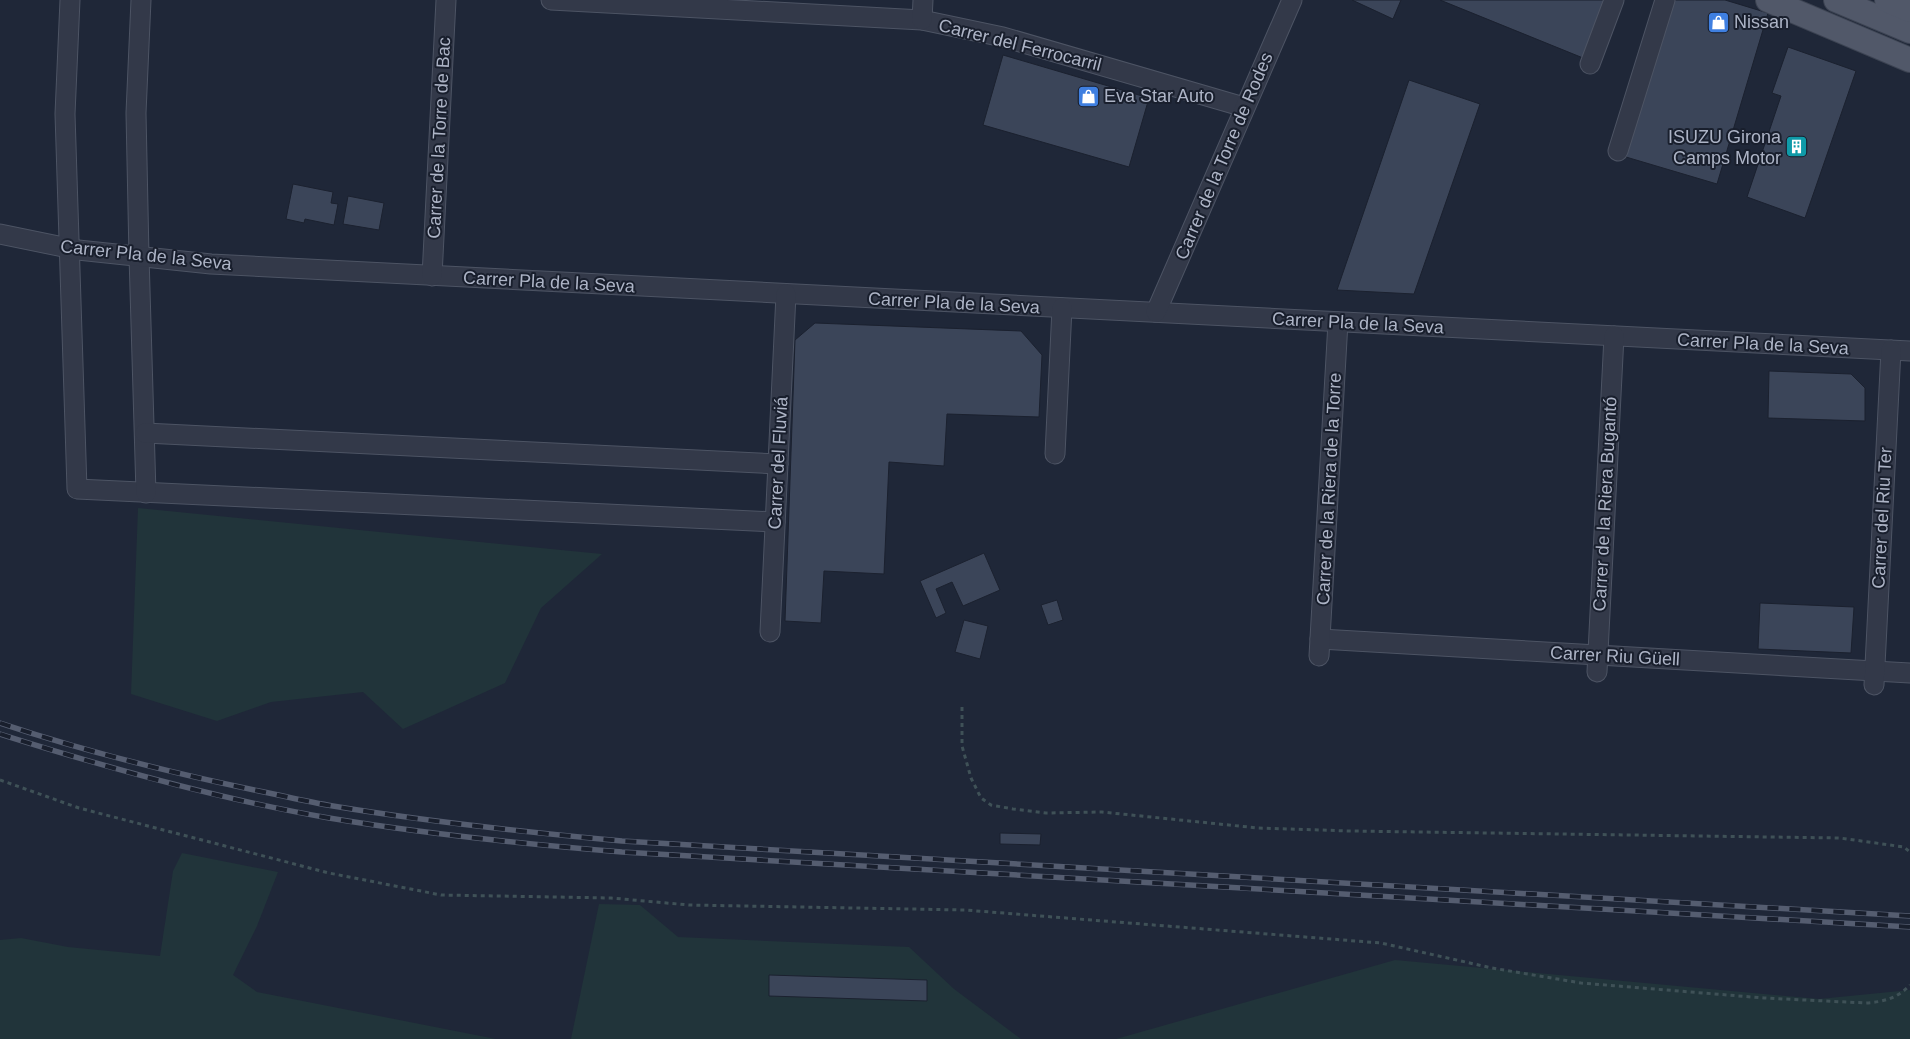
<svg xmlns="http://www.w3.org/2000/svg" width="1910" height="1039" font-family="Arial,sans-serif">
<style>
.green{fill:#21343a}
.building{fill:#3b4559;stroke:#1b212f}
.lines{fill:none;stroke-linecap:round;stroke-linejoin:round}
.minor-casing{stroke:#4d5464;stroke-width:21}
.major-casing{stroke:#3c4352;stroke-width:26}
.path{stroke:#3f5157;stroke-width:3;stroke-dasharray:4 4;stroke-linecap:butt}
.minor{stroke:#333949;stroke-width:19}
.major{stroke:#515869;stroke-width:24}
.rail-casing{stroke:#555d70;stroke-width:5.5}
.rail{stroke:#191f2d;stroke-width:4;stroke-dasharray:11;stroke-linecap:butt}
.labels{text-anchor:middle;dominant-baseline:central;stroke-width:4;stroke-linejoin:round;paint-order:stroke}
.poi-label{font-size:18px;fill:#adb4c6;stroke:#191f2d;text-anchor:start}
.street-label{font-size:18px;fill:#adb4c6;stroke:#191f2d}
</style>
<rect width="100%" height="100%" fill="#1f2738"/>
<!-- green -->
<g class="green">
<path d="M 138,508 L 602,554 L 541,608 L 505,683 L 403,729 L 363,692 L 271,702 L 217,721 L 131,694 Z"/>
<path d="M 182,853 L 278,872 L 257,926 L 233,975 L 257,992 L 496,1039 L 0,1039 L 0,940 L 21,938 L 68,947 L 160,956 L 173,871 Z"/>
<path d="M 599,904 L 640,905 L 678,937 L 909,947 L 954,989 L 1021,1039 L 571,1039 Z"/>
<path d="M 1395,960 L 1819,999 L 1910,990 L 1910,1039 L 1116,1039 Z"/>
</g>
<!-- building -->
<g class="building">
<path d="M 1352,0 L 1401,0 L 1393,19 Z"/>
<path d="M 1440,0 L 1612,0 L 1588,60 Z"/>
<path d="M 1673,0 L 1725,0 L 1768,13 L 1717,184 L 1626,157 Z"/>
<path d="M 1788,47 L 1856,71 L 1805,218 L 1747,197 L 1781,96 L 1772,93 Z"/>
<path d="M 1003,55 L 1149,98 L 1129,167 L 983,125 Z"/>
<path d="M 1409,80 L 1480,104 L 1414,294 L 1337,290 Z"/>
<path d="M 293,184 L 333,192 L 331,203 L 338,204 L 334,225 L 305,219 L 304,223 L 286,219 Z"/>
<path d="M 348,196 L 384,203 L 379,230 L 343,224 Z"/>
<path d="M 815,323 L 1021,331 L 1042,355 L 1039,417 L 947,414 L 944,466 L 889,462 L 884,574 L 824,571 L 821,623 L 785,621 L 795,340 Z"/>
<path d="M 1769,371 L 1851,374 L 1865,388 L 1865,421 L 1768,418 Z"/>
<path d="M 984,553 L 1000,590 L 963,606 L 952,582 L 936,589 L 946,613 L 936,618 L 920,581 Z"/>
<path d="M 1057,600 L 1063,620 L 1048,625 L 1041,605 Z"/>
<path d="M 1760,603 L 1854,607 L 1851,653 L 1758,649 Z"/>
<path d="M 964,620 L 988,626 L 980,659 L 955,652 Z"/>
<path d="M 1000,833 L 1041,834 L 1040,845 L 1000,844 Z"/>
<path d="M 769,975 L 927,980 L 927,1001 L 769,996 Z"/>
</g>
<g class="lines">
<defs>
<g id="minor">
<path d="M 70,0 L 65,114 L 77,489 L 775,522"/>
<path d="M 141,0 L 136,113 L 139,256 L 146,493"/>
<path d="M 551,0 L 922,20 L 1003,37 L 1244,107"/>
<path d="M 922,20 L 923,0"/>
<path d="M 1590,64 L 1614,0"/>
<path d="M 1618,151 L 1665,0"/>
<path d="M 0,234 L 78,250 L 211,264 L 1910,351"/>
<path d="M 432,276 L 446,0"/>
<path d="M 1156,312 L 1292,0"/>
<path d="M 145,433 L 778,464"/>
<path d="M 1055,454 L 1062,308"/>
<path d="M 770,632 L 786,294"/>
<path d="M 1320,639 L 1910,673"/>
<path d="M 1319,656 L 1338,322"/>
<path d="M 1597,672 L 1614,336"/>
<path d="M 1874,685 L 1891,350"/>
</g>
<g id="major">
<path d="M 1768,0 L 1910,60"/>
<path d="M 1836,0 L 1910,31"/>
<path d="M 1887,0 L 1910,10"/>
</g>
</defs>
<!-- minor casing -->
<use href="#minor" class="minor-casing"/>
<!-- major casing -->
<use href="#major" class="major-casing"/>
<!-- path -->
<g class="path">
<path d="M 962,707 L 962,746 L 971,778 L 981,798 L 991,805 L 1013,809 L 1046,813 L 1102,812 L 1258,828 L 1350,831 L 1840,838 L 1904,847 L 1910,852"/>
<path d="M 0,780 L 79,808 L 225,846 L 329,873 L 441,895 L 611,898 L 689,905 L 965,910 L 1381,943 L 1492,968 L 1581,983 L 1764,998 L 1866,1003 C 1883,1002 1898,998 1910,985"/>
</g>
<!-- minor -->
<use href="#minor" class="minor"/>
<!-- major -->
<use href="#major" class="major"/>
<defs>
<g id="rail">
<path d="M 0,723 C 84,751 172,773 259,791 C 284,796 308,802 333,806 C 429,822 525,832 622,841 L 1910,916"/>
<path d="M 0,734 C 108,768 218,799 329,818 C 426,834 524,844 622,852 L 1910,927"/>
</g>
</defs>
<!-- rail casing -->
<use href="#rail" class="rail-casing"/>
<!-- rail -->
<use href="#rail" class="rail"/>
</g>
<!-- icons -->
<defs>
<symbol id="shop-square" viewBox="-11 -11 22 22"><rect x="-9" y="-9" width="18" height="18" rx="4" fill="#3f7fe0" stroke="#191f2d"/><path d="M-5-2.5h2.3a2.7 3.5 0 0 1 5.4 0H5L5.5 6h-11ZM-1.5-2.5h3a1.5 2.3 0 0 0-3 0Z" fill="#fff"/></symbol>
<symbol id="building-square" viewBox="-11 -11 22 22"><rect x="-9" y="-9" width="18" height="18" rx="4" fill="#0f9aa8" stroke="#191f2d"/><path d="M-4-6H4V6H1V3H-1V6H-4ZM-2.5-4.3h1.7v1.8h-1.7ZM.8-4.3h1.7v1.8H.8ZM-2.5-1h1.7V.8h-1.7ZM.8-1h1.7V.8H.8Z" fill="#fff"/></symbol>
</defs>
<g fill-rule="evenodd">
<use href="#shop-square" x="1706" y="10" width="25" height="25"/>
<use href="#shop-square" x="1076" y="84" width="25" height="25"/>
<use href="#building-square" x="1784" y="134" width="25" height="25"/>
</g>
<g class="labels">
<!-- poi labels -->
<g class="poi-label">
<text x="1734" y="22">Nissan</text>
<text x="1104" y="96">Eva Star Auto</text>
<text x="1781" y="137" text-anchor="end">ISUZU Girona<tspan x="1781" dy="21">Camps Motor</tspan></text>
</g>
<!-- street labels -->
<g class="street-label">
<text transform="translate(1020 45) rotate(14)">Carrer del Ferrocarril</text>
<text transform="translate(439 138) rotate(-87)">Carrer de la Torre de Bac</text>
<text transform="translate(1224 156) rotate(-67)">Carrer de la Torre de Rodes</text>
<text transform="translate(146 255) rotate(6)">Carrer Pla de la Seva</text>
<text transform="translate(549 282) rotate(3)">Carrer Pla de la Seva</text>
<text transform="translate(954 303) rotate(3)">Carrer Pla de la Seva</text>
<text transform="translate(1358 323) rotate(3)">Carrer Pla de la Seva</text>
<text transform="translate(1763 344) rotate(3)">Carrer Pla de la Seva</text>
<text transform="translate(778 463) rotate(-87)">Carrer del Fluviá</text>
<text transform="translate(1329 489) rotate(-87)">Carrer de la Riera de la Torre</text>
<text transform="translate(1605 504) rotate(-87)">Carrer de la Riera Bugantó</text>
<text transform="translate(1882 518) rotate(-87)">Carrer del Riu Ter</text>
<text transform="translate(1615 656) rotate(3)">Carrer Riu Güell</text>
</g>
</g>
</svg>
